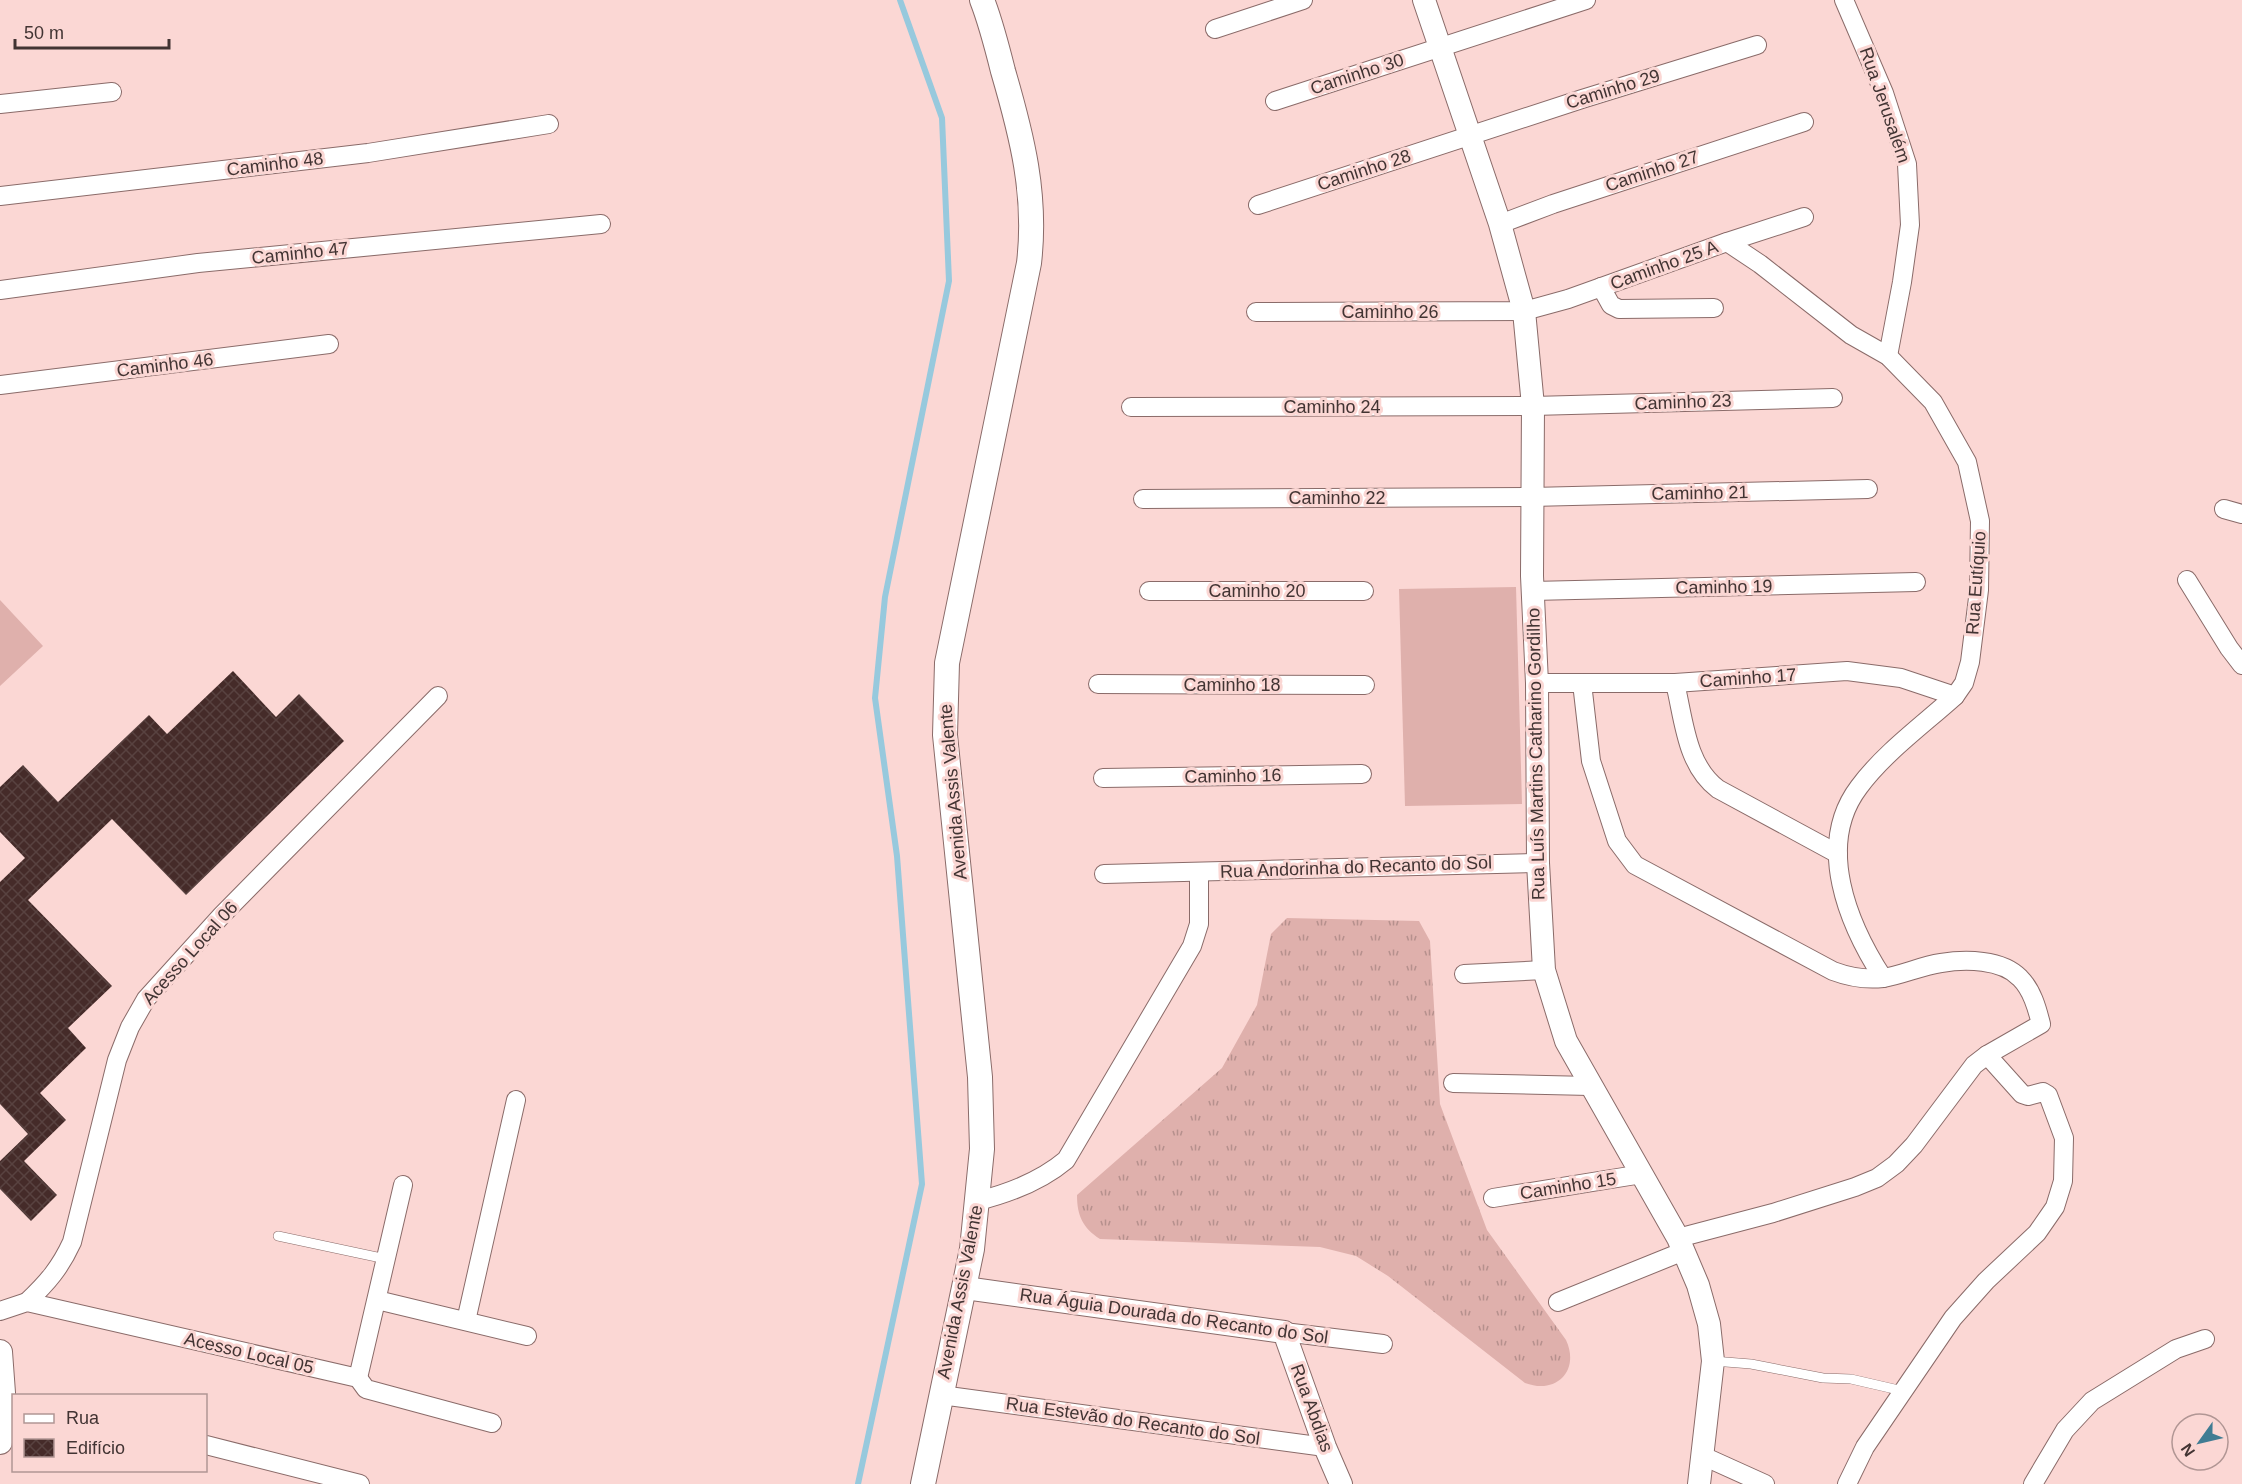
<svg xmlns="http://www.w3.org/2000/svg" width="2242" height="1484" font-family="Helvetica,sans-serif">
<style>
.grass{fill:url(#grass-tufts)}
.pitch{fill:#dfb0ac}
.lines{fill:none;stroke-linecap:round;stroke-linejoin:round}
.stream{stroke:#97c9dd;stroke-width:6}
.building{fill:url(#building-cross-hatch)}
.service-casing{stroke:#8a6b69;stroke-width:10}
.minor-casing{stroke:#8a6b69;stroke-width:20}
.tertiary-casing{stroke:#8a6b69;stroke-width:24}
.secondary-casing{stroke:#8a6b69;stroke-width:26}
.service{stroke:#fff;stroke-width:9}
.minor{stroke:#fff;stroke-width:18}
.tertiary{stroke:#fff;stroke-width:22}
.secondary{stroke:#fff;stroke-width:24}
.labels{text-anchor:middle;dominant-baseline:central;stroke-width:6;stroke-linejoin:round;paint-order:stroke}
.street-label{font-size:18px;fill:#423433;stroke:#fbd7d4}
</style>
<defs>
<pattern id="grass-tufts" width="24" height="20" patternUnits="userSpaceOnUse" patternTransform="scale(1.5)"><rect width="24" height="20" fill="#dfb0ac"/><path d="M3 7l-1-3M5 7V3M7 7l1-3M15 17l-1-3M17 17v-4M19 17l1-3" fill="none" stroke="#b6908d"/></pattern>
<pattern id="building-cross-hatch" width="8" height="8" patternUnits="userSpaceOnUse" patternTransform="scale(1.5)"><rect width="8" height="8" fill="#452b29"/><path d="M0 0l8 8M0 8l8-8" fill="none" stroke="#584240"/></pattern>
</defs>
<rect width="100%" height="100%" fill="#fbd7d4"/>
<!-- grass -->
<path class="grass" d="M 1287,918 L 1419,921 L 1430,941 L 1440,1104 L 1487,1230 L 1566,1340 C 1580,1370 1557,1395 1525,1383 L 1388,1276 L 1356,1256 L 1320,1247 L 1100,1239 C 1083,1228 1077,1216 1077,1195 L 1222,1068 L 1257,1005 L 1271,934 Z"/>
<!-- pitch -->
<g class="pitch">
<path d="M 1516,587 L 1522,804 L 1405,806 L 1399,589 Z"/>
<path d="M 0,600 L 43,646 L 0,686 Z"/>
</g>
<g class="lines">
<!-- stream -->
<path class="stream" d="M 858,1484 L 922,1184 L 897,856 L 875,698 L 885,597 L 949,281 L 942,118 L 900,0"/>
</g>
<!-- building -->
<path class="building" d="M 233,671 L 276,717 L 299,694 L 344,741 L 186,895 L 112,819 L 28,900 L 112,986 L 68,1028 L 86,1048 L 40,1093 L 66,1120 L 24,1161 L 57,1195 L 31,1221 L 0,1189 L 0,1161 L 28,1134 L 0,1104 L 0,882 L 25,858 L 0,832 L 0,787 L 23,765 L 58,802 L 149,715 L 167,734 Z"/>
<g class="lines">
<defs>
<g id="service">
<path d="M 278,1236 L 386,1259"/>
<path d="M 1713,1361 L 1751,1364 L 1823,1378 L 1851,1379 L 1903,1391"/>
</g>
<g id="minor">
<path d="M 1844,0 L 1884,93 L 1907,164 L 1910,225 L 1902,282 L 1888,356"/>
<path d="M 1215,29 L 1303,0"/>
<path d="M 1275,101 L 1586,0"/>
<path d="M 0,104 L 112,92"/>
<path d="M 0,196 L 368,153 L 549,124"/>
<path d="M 1258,205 L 1582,99 L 1757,45"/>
<path d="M 1500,224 L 1553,204 L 1804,122"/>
<path d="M 1727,242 L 1760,264 L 1851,335 L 1888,356 L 1933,402 L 1967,462 L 1980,521 L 1979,590 L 1970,662 L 1964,683 L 1955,696 C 1924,724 1884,753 1859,787 C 1815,845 1848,924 1883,978"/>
<path d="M 1601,287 L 1611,305 L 1619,309 L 1714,308"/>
<path d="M 0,290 L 198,263 L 601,224"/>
<path d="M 1256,312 L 1524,311 L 1568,299 L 1727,242 L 1804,217"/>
<path d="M 0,385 L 329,344"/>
<path d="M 1131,407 L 1533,406 L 1833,398"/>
<path d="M 1143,499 L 1531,497 L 1868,489"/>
<path d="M 2224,509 L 2242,514"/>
<path d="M 2187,580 L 2229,648 L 2242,665"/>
<path d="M 1149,591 L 1364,591"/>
<path d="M 1532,591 L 1916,582"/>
<path d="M 1537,683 L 1675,683 L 1847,671 L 1901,678 L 1955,696"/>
<path d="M 1582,683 L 1591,761 L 1617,841 L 1635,865 L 1833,971 C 1849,977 1865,980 1883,978 C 1902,975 1921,966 1941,963 C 1965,959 2002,959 2020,978 C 2032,990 2037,1008 2041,1024 L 1987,1055 L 1974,1065 L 1914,1145 L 1896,1164 L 1877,1178 L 1855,1187 L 1773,1213 L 1678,1238"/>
<path d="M 1675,683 C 1684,720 1686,765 1718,789 L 1838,854"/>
<path d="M 1098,684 L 1365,685"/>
<path d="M 1103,778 L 1362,774"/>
<path d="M 1104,874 L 1538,863"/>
<path d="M 1464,974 L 1544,970"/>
<path d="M 1453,1083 L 1590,1086"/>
<path d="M 1493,1198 L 1642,1174"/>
<path d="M 978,1201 C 1010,1193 1041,1181 1066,1160 L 1192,946 L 1199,924 L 1199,872"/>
<path d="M 377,1300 L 527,1336"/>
<path d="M 27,1302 C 48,1282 60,1268 72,1242 L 117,1060 L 130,1027 L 146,999 L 222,915 L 438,696"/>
<path d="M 1558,1302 L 1684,1251"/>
<path d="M 0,1311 L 27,1302 L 358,1378 L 366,1389 L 492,1423"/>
<path d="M 466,1321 L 516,1100"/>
<path d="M 1284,1332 L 1383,1344"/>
<path d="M 358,1378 L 403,1185"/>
<path d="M 941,1395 L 1325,1447"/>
<path d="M 206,1445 L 360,1484"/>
<path d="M 1703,1456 L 1765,1484"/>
<path d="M 1847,1484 L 1865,1447 L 1953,1318 L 1986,1281 L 2037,1233 L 2055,1207 L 2063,1181 L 2064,1138 L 2048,1095 L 2043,1092 L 2028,1096 L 2022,1094 L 1987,1055"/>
<path d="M 2033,1484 L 2065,1430 L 2092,1401 L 2176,1349 L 2205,1339"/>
</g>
<g id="tertiary">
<path d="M 1424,0 L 1500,224 L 1524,311 L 1533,406 L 1532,576 L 1537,683 L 1538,863 L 1544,970 L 1566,1041 L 1678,1238 L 1698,1285 L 1709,1324 L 1713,1361 L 1699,1484"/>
<path d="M 965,1288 L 1284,1332 L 1325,1447 L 1341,1484"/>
</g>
<g id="secondary">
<path d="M 0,1352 L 3,1393 L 0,1442"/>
<path d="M 923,1484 L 972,1249 L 982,1149 L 980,1077 L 945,735 L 947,663 L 1029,263 C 1037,195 1022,136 1003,71 C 997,47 991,23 982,0"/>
</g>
</defs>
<!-- service casing -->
<use href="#service" class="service-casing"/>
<!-- minor casing -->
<use href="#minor" class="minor-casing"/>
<!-- tertiary casing -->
<use href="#tertiary" class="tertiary-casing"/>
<!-- secondary casing -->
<use href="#secondary" class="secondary-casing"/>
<!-- service -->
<use href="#service" class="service"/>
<!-- minor -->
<use href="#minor" class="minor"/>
<!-- tertiary -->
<use href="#tertiary" class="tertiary"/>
<!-- secondary -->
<use href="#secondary" class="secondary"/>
</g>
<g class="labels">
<!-- street labels -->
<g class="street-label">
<text transform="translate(1357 74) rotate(-18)">Caminho 30</text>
<text transform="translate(1613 89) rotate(-17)">Caminho 29</text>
<text transform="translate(1885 105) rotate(71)">Rua Jerusalém</text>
<text transform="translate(275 164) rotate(-7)">Caminho 48</text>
<text transform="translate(1364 170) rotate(-18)">Caminho 28</text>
<text transform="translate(1652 171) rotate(-18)">Caminho 27</text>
<text transform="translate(300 253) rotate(-6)">Caminho 47</text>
<text transform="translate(1664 265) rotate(-20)">Caminho 25 A</text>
<text x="1390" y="312">Caminho 26</text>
<text transform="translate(165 365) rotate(-7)">Caminho 46</text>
<text transform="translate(1683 402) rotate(-2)">Caminho 23</text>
<text x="1332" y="407">Caminho 24</text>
<text transform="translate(1700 493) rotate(-1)">Caminho 21</text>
<text x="1337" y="498">Caminho 22</text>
<text transform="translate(1976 583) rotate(-86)">Rua Eutíquio</text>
<text transform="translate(1724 587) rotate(-1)">Caminho 19</text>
<text x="1257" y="591">Caminho 20</text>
<text transform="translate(1748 678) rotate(-4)">Caminho 17</text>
<text x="1232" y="685">Caminho 18</text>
<text transform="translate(1536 754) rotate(-91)">Rua Luís Martins Catharino Gordilho</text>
<text transform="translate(1233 776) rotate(-1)">Caminho 16</text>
<text transform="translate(953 792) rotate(-95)">Avenida Assis Valente</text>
<text transform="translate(1356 867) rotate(-2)">Rua Andorinha do Recanto do Sol</text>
<text transform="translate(190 953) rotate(-48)">Acesso Local 06</text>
<text transform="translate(1568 1186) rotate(-9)">Caminho 15</text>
<text transform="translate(960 1292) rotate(-79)">Avenida Assis Valente</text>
<text transform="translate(1174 1316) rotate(8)">Rua Águia Dourada do Recanto do Sol</text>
<text transform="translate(249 1353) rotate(13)">Acesso Local 05</text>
<text transform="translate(1312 1408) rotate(70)">Rua Abdias</text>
<text transform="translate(1133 1421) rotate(8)">Rua Estevão do Recanto do Sol</text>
</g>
</g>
<!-- legend -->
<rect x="12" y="1394" width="195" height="78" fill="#fbd7d4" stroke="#b19694" stroke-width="1.5"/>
<rect x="24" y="1414" width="30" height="9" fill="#ffffff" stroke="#b19694" stroke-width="1.5"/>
<text x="66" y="1424" font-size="18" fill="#423433">Rua</text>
<rect x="24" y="1439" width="30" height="18" fill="url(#building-cross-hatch)" stroke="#b19694" stroke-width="1.5"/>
<text x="66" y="1454" font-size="18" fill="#423433">Edifício</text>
<!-- north arrow -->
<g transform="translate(2200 1442) rotate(236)"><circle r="28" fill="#fbd7d4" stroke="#b19694" stroke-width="1.5"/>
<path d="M0-4.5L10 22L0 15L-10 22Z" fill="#407c93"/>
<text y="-9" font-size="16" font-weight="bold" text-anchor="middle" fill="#423433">N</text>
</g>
<!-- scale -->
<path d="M15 39v9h154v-9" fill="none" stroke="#423433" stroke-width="3"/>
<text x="24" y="39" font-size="18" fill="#423433" stroke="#fbd7d4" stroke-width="4.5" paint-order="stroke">50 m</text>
</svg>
